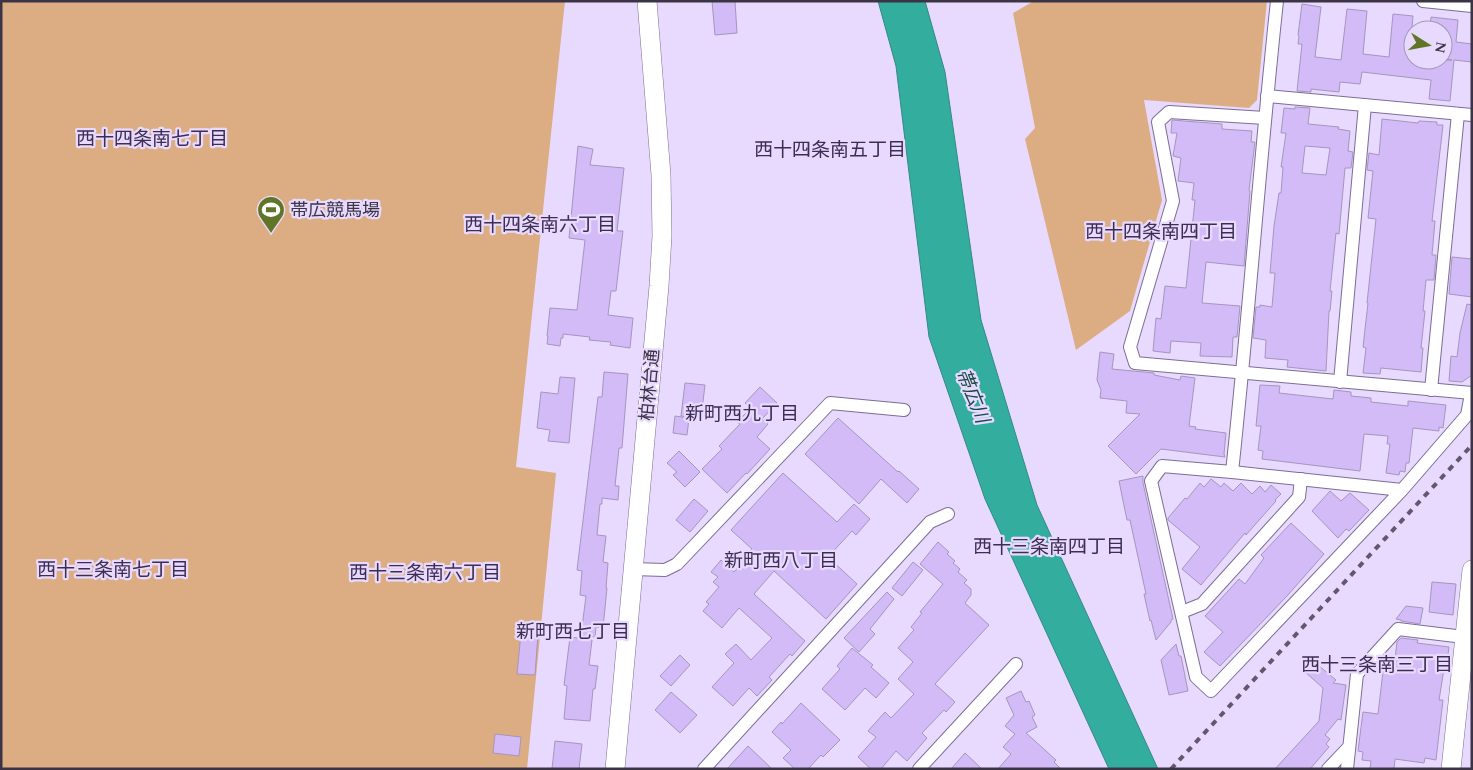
<svg xmlns="http://www.w3.org/2000/svg" width="1473" height="770" font-family="Spectral,'Noto Sans JP',serif">
<style>
.green{fill:#dcad83}
.water{fill:#33ae9e;stroke:#358983}
.building{fill:#d3bbf7;stroke:#a595bf;fill-rule:evenodd}
.lines{fill:none;stroke-linecap:round;stroke-linejoin:round}
.street-casing{stroke:#7d6d95;stroke-width:14}
.secondary-casing{stroke:#7d6d95;stroke-width:20}
.street{stroke:#fff;stroke-width:12}
.secondary{stroke:#fff;stroke-width:19}
.rail{stroke:#61586d;stroke-width:4;stroke-dasharray:6 6;stroke-linecap:butt}
.labels{text-anchor:middle;dominant-baseline:central;stroke-width:4.5;stroke-linejoin:round;paint-order:stroke}
.poi-label{font-size:18px;fill:#3b3445;stroke:#e8dafe;text-anchor:start}
.street-label{font-size:18px;fill:#3b3445;stroke:#e8dafe}
.neighbourhood-label{font-size:19px;fill:#3c2d51;stroke:#e8dafe}
.water-label{font-size:19px;font-style:italic;fill:#184b44;stroke:#e8dafe}
</style>
<rect width="100%" height="100%" fill="#e8dafe"/>
<!-- green -->
<g class="green">
<path d="M 1,1 L 565,1 L 516,467 L 556,473 L 527,769 L 1,769 Z"/>
<path d="M 1034,1 L 1267,1 L 1257,100 L 1249,108 L 1144,100 L 1162,200 L 1130,311 L 1076,350 L 1025,139 L 1035,128 L 1013,13 Z"/>
</g>
<!-- water -->
<path class="water" d="M 878,1 L 925,1 L 945,72 L 981,320 L 1037,505 L 1158,769 L 1109,769 L 985,499 L 929,337 L 896,66 Z"/>
<!-- building -->
<g class="building">
<path d="M 712,1 L 735,1 L 737,33 L 715,35 Z"/>
<path d="M 1302,4 L 1321,7 L 1315,57 L 1341,60 L 1347,9 L 1367,11 L 1363,54 L 1389,57 L 1393,14 L 1413,16 L 1409,60 L 1433,63 L 1433,60 L 1452,60 L 1443,59 L 1443,30 L 1430,30 L 1431,17 L 1458,20 L 1456,42 L 1472,44 L 1472,62 L 1454,60 L 1450,101 L 1429,99 L 1431,80 L 1362,72 L 1360,84 L 1340,82 L 1339,92 L 1311,89 L 1311,92 L 1297,91 L 1302,44 L 1298,44 L 1299,36 L 1298,35 Z"/>
<path d="M 1295,107 L 1310,108 L 1308,124 L 1339,127 L 1338,129 L 1350,131 L 1348,151 L 1353,152 L 1351,168 L 1345,168 L 1339,234 L 1336,233 L 1330,291 L 1332,291 L 1330,311 L 1329,311 L 1326,371 L 1287,367 L 1288,360 L 1265,358 L 1266,340 L 1253,338 L 1256,307 L 1260,307 L 1260,305 L 1272,307 L 1275,273 L 1270,273 L 1274,226 L 1279,193 L 1281,193 L 1283,167 L 1281,167 L 1286,133 L 1281,133 L 1284,108 L 1295,109 ZM 1305,146 L 1330,148 L 1326,175 L 1302,173 Z"/>
<path d="M 1382,119 L 1418,123 L 1419,121 L 1437,122 L 1437,125 L 1443,125 L 1432,221 L 1435,221 L 1432,255 L 1436,255 L 1434,280 L 1426,280 L 1423,311 L 1425,311 L 1421,348 L 1423,348 L 1421,372 L 1381,368 L 1380,374 L 1363,373 L 1366,348 L 1363,347 L 1368,303 L 1367,303 L 1376,219 L 1368,218 L 1373,171 L 1367,170 L 1369,153 L 1379,155 Z"/>
<path d="M 1172,120 L 1222,124 L 1222,129 L 1252,131 L 1251,142 L 1255,142 L 1249,190 L 1250,191 L 1244,266 L 1206,262 L 1202,303 L 1240,306 L 1237,337 L 1233,337 L 1232,357 L 1200,356 L 1201,343 L 1171,341 L 1170,353 L 1153,351 L 1156,318 L 1161,319 L 1165,286 L 1186,288 L 1195,200 L 1192,200 L 1194,183 L 1178,181 L 1181,158 L 1173,156 L 1177,133 L 1171,133 Z"/>
<path d="M 578,146 L 593,149 L 590,165 L 624,168 L 617,231 L 623,231 L 616,291 L 611,291 L 608,315 L 633,318 L 630,348 L 610,345 L 611,342 L 589,340 L 590,337 L 563,334 L 563,338 L 561,338 L 560,346 L 547,344 L 548,336 L 547,336 L 550,308 L 577,310 L 585,240 L 569,238 Z"/>
<path d="M 1452,257 L 1472,259 L 1472,297 L 1449,294 Z"/>
<path d="M 1467,304 L 1472,305 L 1472,375 L 1462,382 L 1449,381 L 1451,356 L 1457,357 L 1460,333 Z"/>
<path d="M 1100,352 L 1114,354 L 1112,369 L 1154,373 L 1154,375 L 1180,380 L 1181,376 L 1195,378 L 1189,426 L 1196,427 L 1195,429 L 1226,433 L 1224,454 L 1225,457 L 1161,449 L 1136,474 L 1108,446 L 1140,414 L 1126,413 L 1127,401 L 1100,398 L 1101,390 L 1097,380 Z"/>
<path d="M 604,372 L 628,374 L 622,448 L 619,448 L 615,486 L 619,486 L 618,500 L 602,498 L 602,504 L 600,504 L 597,535 L 606,536 L 603,562 L 608,563 L 606,588 L 607,588 L 603,628 L 596,627 L 595,637 L 581,635 L 586,596 L 580,595 L 582,571 L 577,570 L 598,397 L 602,397 Z"/>
<path d="M 560,377 L 575,378 L 569,443 L 548,441 L 550,430 L 537,428 L 541,392 L 558,394 Z"/>
<path d="M 685,383 L 705,385 L 701,418 L 681,416 Z"/>
<path d="M 1260,385 L 1280,386 L 1279,393 L 1333,399 L 1334,390 L 1351,392 L 1351,396 L 1371,398 L 1371,402 L 1408,406 L 1408,401 L 1446,405 L 1443,428 L 1439,427 L 1439,431 L 1413,428 L 1409,463 L 1406,463 L 1405,472 L 1400,471 L 1399,475 L 1386,473 L 1390,444 L 1387,444 L 1388,436 L 1364,434 L 1360,471 L 1262,459 L 1263,451 L 1258,450 L 1261,426 L 1256,426 Z"/>
<path d="M 760,387 L 777,403 L 762,419 L 768,424 L 757,437 L 770,449 L 747,474 L 746,473 L 727,493 L 702,469 L 722,449 L 719,446 L 740,424 L 737,422 L 751,408 L 745,403 Z"/>
<path d="M 675,416 L 689,418 L 687,435 L 673,433 Z"/>
<path d="M 838,418 L 898,472 L 899,471 L 919,489 L 907,503 L 881,479 L 859,504 L 805,454 Z"/>
<path d="M 679,451 L 700,472 L 685,487 L 673,475 L 677,472 L 667,463 Z"/>
<path d="M 783,473 L 837,522 L 854,504 L 870,519 L 856,535 L 852,531 L 828,557 L 857,584 L 826,619 L 774,571 L 754,594 L 805,641 L 792,656 L 790,654 L 769,677 L 772,680 L 757,696 L 749,688 L 733,706 L 712,687 L 734,663 L 725,654 L 736,644 L 751,660 L 772,638 L 739,608 L 722,628 L 703,611 L 709,604 L 706,602 L 719,587 L 713,582 L 718,577 L 711,572 L 721,560 L 734,572 L 753,551 L 751,550 L 752,549 L 731,530 Z"/>
<path d="M 1143,476 L 1143,483 L 1173,619 L 1171,620 L 1171,622 L 1156,640 L 1151,620 L 1150,621 L 1144,594 L 1146,594 L 1130,520 L 1127,520 L 1119,481 Z"/>
<path d="M 1211,479 L 1221,487 L 1224,483 L 1233,491 L 1241,483 L 1252,494 L 1260,486 L 1265,492 L 1271,485 L 1281,494 L 1275,500 L 1276,501 L 1246,535 L 1245,533 L 1201,585 L 1182,569 L 1200,547 L 1168,520 L 1168,518 L 1185,498 L 1187,499 L 1200,483 L 1204,487 Z"/>
<path d="M 1330,491 L 1341,501 L 1350,493 L 1369,510 L 1349,531 L 1346,529 L 1338,538 L 1312,511 Z"/>
<path d="M 694,499 L 708,511 L 690,532 L 676,520 Z"/>
<path d="M 1291,523 L 1324,554 L 1287,596 L 1220,666 L 1204,652 L 1223,632 L 1205,616 L 1239,579 L 1245,584 L 1264,558 L 1261,555 Z"/>
<path d="M 938,542 L 949,552 L 947,554 L 955,561 L 953,563 L 960,569 L 958,572 L 967,580 L 964,583 L 971,589 L 971,595 L 965,603 L 989,625 L 935,684 L 955,702 L 946,712 L 944,710 L 922,733 L 927,738 L 907,761 L 896,751 L 881,769 L 871,769 L 858,757 L 876,737 L 868,731 L 885,712 L 891,718 L 914,694 L 898,679 L 913,662 L 898,648 L 914,630 L 911,627 L 922,613 L 920,612 L 943,584 L 920,564 Z"/>
<path d="M 913,562 L 923,570 L 902,596 L 892,588 Z"/>
<path d="M 1432,582 L 1456,584 L 1453,615 L 1429,612 Z"/>
<path d="M 887,592 L 894,599 L 870,629 L 875,634 L 859,652 L 844,638 Z"/>
<path d="M 1406,606 L 1423,608 L 1420,624 L 1401,621 L 1401,620 L 1396,619 Z"/>
<path d="M 521,633 L 538,634 L 535,675 L 517,674 Z"/>
<path d="M 570,637 L 592,640 L 589,665 L 598,666 L 595,689 L 593,689 L 590,721 L 564,719 L 567,686 L 564,685 Z"/>
<path d="M 1401,638 L 1418,640 L 1417,643 L 1449,647 L 1446,669 L 1444,669 L 1439,700 L 1443,700 L 1436,760 L 1425,758 L 1424,763 L 1395,759 L 1394,769 L 1370,769 L 1371,761 L 1362,760 L 1363,752 L 1358,751 L 1363,712 L 1378,714 L 1384,663 L 1387,664 L 1388,658 L 1395,659 L 1397,642 Z"/>
<path d="M 1176,644 L 1179,656 L 1181,656 L 1188,691 L 1169,695 L 1161,660 Z"/>
<path d="M 852,648 L 873,665 L 871,667 L 889,683 L 876,698 L 865,688 L 845,710 L 822,689 L 840,669 L 837,666 Z"/>
<path d="M 680,655 L 690,665 L 671,686 L 660,676 Z"/>
<path d="M 1313,661 L 1336,680 L 1333,683 L 1346,685 L 1341,720 L 1338,719 L 1325,735 L 1330,739 L 1326,744 L 1329,747 L 1310,769 L 1275,769 L 1319,721 L 1323,688 L 1304,671 Z"/>
<path d="M 1021,691 L 1026,702 L 1029,701 L 1035,715 L 1032,717 L 1037,727 L 1026,733 L 1056,760 L 1054,762 L 1061,769 L 998,769 L 1011,754 L 1003,747 L 1015,734 L 1005,726 L 1014,715 L 1006,698 Z"/>
<path d="M 671,692 L 697,715 L 680,733 L 655,710 Z"/>
<path d="M 801,703 L 840,740 L 823,757 L 821,755 L 808,769 L 795,769 L 783,758 L 791,750 L 772,732 L 781,722 L 782,724 Z"/>
<path d="M 495,734 L 521,737 L 519,756 L 493,753 Z"/>
<path d="M 555,741 L 582,744 L 579,769 L 552,769 Z"/>
<path d="M 748,746 L 772,769 L 727,769 Z"/>
<path d="M 965,753 L 982,769 L 951,769 Z"/>
</g>
<g class="lines">
<defs>
<g id="street">
<path d="M 1423,1 L 1472,6"/>
<path d="M 1267,96 L 1472,115"/>
<path d="M 1265,118 L 1169,112 L 1158,122 L 1173,201 L 1130,347 L 1135,363 L 1472,393"/>
<path d="M 1340,382 L 1365,105"/>
<path d="M 1431,390 L 1458,114"/>
<path d="M 1232,472 C 1249,315 1260,158 1277,1"/>
<path d="M 1402,490 L 1232,472 L 1162,466 L 1151,481 L 1196,677 L 1211,691 L 1402,490 L 1467,415 L 1471,394"/>
<path d="M 632,569 L 665,570 L 677,564 L 830,403 L 904,410"/>
<path d="M 1182,612 L 1202,604 L 1299,497 L 1301,479"/>
<path d="M 704,769 L 930,522 L 948,514"/>
<path d="M 919,769 L 1016,664"/>
<path d="M 1328,769 L 1349,747"/>
<path d="M 1347,769 L 1357,674 L 1398,629 L 1472,638"/>
</g>
<g id="secondary">
<path d="M 615,769 L 659,286 L 662,236 L 661,175 L 647,1"/>
<path d="M 1451,769 L 1472,570"/>
</g>
</defs>
<!-- street casing -->
<use href="#street" class="street-casing"/>
<!-- secondary casing -->
<use href="#secondary" class="secondary-casing"/>
<!-- street -->
<use href="#street" class="street"/>
<!-- secondary -->
<use href="#secondary" class="secondary"/>
<!-- rail -->
<path class="rail" d="M 1171,769 L 1472,445"/>
</g>
<!-- icons -->
<defs>
<symbol id="stadium-pin" viewBox="-11 -11 22 30"><path d="M0 17L-7.5 6A9.5 9.5 0 1 1 7.5 6Z" fill="#607525" stroke="#e8dafe"/><path d="M0-5a6.5 5 0 1 0 0 10a6.5 5 0 1 0 0-10ZM-3.5-1.8h7v3.6h-7Z" fill="#fff"/></symbol>
</defs>
<g fill-rule="evenodd">
<use href="#stadium-pin" x="255" y="194" width="32" height="43"/>
</g>
<g class="labels">
<!-- poi labels -->
<g class="poi-label">
<text x="290" y="210">帯広競馬場</text>
</g>
<!-- street labels -->
<g class="street-label">
<text transform="translate(650 385) rotate(-85)">柏林台通</text>
</g>
<!-- neighbourhood labels -->
<g class="neighbourhood-label">
<text x="152" y="139">西十四条南七丁目</text>
<text x="830" y="150">西十四条南五丁目</text>
<text x="540" y="225">西十四条南六丁目</text>
<text x="1161" y="232">西十四条南四丁目</text>
<text x="742" y="414">新町西九丁目</text>
<text x="1049" y="547">西十三条南四丁目</text>
<text x="781" y="561">新町西八丁目</text>
<text x="113" y="570">西十三条南七丁目</text>
<text x="425" y="573">西十三条南六丁目</text>
<text x="573" y="632">新町西七丁目</text>
<text x="1377" y="665">西十三条南三丁目</text>
</g>
<!-- water labels -->
<g class="water-label">
<text transform="translate(972 396) rotate(68)">帯広川</text>
</g>
</g>
<!-- border -->
<rect width="1473" height="770" fill="none" stroke="#3b3445" stroke-width="5"/>
<!-- north arrow -->
<g transform="translate(1428 45) rotate(101)"><circle r="24" fill="#e8dafe" stroke="#a398b4"/>
<path d="M0-4L9 19L0 12L-9 19Z" fill="#607525"/>
<text y="-8" font-size="14" font-weight="bold" text-anchor="middle" fill="#3b3445">N</text>
</g>
</svg>
